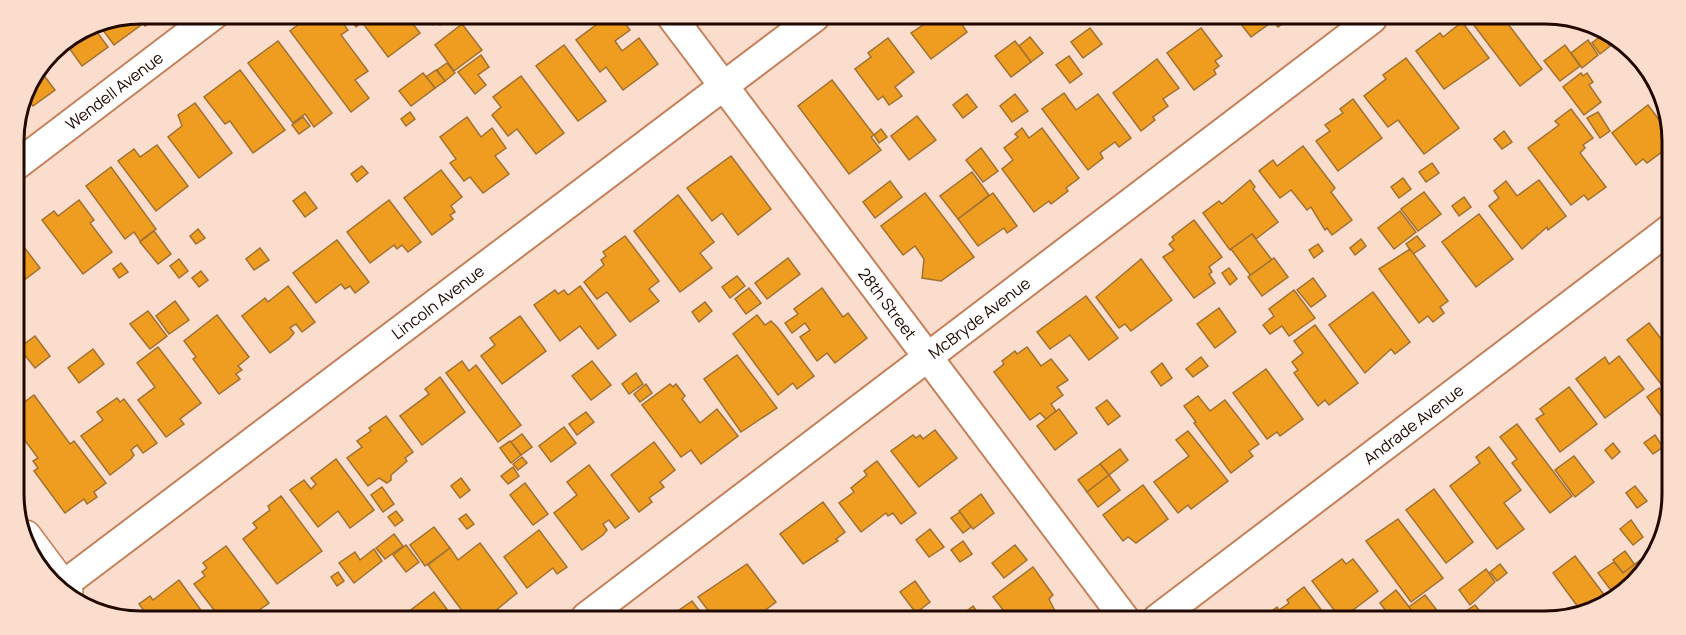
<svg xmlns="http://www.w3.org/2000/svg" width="1686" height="635" font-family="Manrope,sans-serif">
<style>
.building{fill:#ee9d21;stroke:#a27131;stroke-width:1.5}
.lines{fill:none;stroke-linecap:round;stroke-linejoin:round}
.street-casing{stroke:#c48058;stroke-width:32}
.secondary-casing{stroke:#c48058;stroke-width:36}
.street{stroke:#fff;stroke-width:28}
.secondary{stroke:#fff;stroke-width:33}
.labels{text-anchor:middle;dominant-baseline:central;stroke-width:5;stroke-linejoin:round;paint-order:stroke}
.street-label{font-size:16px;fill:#220900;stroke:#fbddcd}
.rim{fill:none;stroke:#220900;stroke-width:3}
</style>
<rect width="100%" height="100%" fill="#fbddcd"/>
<!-- building -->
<g class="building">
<path d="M 157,14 L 159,16 L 145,26 L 136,15 Z"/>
<path d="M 312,14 L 336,14 L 348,30 L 341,35 L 368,71 L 355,80 L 369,98 L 351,112 L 290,31 Z"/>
<path d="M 347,14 L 406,15 L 420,33 L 388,57 L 362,22 L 356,27 Z"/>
<path d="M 134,15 L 141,25 L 114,45 L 97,22 Z"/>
<path d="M 425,15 L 461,15 L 451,22 L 448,18 L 440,25 L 438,21 L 433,25 Z"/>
<path d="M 620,16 L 630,30 L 615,41 L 622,51 L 639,38 L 658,64 L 623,90 L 606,67 L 600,72 L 576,40 L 600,22 L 601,24 L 606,20 L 608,24 Z"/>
<path d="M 923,17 L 957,17 L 967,32 L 931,59 L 911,33 L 923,25 L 920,20 Z"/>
<path d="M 1237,19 L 1289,19 L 1278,27 L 1273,21 L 1251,37 Z"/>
<path d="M 1470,20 L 1505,20 L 1542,69 L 1520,86 Z"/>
<path d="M 1462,22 L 1489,58 L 1444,89 L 1416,51 L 1440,33 L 1443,37 Z"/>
<path d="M 91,24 L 108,47 L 82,66 L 64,41 Z"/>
<path d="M 462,24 L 482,50 L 454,71 L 435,45 Z"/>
<path d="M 1090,28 L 1102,44 L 1083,58 L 1071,42 Z"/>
<path d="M 1201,28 L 1222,56 L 1215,61 L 1219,66 L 1214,70 L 1216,74 L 1194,90 L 1167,53 Z"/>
<path d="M 1602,35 L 1610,46 L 1600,54 L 1592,43 Z"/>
<path d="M 1030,37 L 1043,53 L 1031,62 L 1019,46 Z"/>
<path d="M 888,38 L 914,72 L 895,87 L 902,96 L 889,105 L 883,96 L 878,100 L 855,69 L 871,57 L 868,53 Z"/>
<path d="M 1588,40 L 1598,55 L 1582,68 L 1571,53 Z"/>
<path d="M 278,41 L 332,113 L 314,127 L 305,114 L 293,123 L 248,63 Z"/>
<path d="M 1015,41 L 1031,62 L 1011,77 L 995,56 Z"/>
<path d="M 564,45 L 606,101 L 578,121 L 536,66 Z"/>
<path d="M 1565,45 L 1580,66 L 1560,81 L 1544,61 Z"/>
<path d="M 481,55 L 489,67 L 478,75 L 486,85 L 475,94 L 458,72 Z"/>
<path d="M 1069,56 L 1082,74 L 1070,83 L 1056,65 Z"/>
<path d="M 1406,58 L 1459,128 L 1424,154 L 1398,120 L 1388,127 L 1364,96 L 1386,79 L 1383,75 Z"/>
<path d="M 1157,59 L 1179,88 L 1163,99 L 1168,106 L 1153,117 L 1155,120 L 1141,131 L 1113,93 Z"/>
<path d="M 447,63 L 455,73 L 445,81 L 437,70 Z"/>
<path d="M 39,69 L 55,90 L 33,106 L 24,94 L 27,85 Z"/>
<path d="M 240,70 L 285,130 L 253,153 L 230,121 L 225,124 L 204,97 Z"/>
<path d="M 436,70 L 445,81 L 435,88 L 426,77 Z"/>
<path d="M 423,73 L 435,88 L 411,106 L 399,91 Z"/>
<path d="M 1581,73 L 1583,76 L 1587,73 L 1593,82 L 1589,85 L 1601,102 L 1584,115 L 1563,87 Z"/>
<path d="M 521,76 L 564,133 L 536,154 L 517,129 L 508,136 L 492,115 L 501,107 L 493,97 Z"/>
<path d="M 832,80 L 874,135 L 871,137 L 881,150 L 849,174 L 798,106 Z"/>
<path d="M 1653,81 L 1665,110 L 1647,86 Z"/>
<path d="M 1064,93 L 1076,110 L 1098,94 L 1131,138 L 1119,147 L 1115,142 L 1100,153 L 1103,158 L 1088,170 L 1042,109 Z"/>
<path d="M 967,94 L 977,107 L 963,118 L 953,105 Z"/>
<path d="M 1015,94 L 1028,111 L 1012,122 L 1000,106 Z"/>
<path d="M 1353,99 L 1382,138 L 1338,171 L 1316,141 L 1330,131 L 1325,125 L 1343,113 L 1340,109 Z"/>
<path d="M 195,103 L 232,153 L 199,178 L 168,137 L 182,126 L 178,115 Z"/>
<path d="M 1648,105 L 1671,136 L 1671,145 L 1647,163 L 1643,159 L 1636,165 L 1612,133 Z"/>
<path d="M 1571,109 L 1593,138 L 1583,145 L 1585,148 L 1580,153 L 1606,187 L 1588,200 L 1584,195 L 1571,205 L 1528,148 L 1559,125 L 1555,121 Z"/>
<path d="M 410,112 L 415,119 L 406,126 L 401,119 Z"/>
<path d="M 1598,112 L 1610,131 L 1600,138 L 1587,118 Z"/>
<path d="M 917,116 L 936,140 L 909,160 L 891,136 Z"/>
<path d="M 303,117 L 310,126 L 299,134 L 292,125 Z"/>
<path d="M 467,117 L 481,137 L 492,128 L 506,148 L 495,156 L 509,174 L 483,193 L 470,177 L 464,181 L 450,163 L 456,159 L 440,137 Z"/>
<path d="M 1022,128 L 1029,138 L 1042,128 L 1079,178 L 1066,188 L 1068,191 L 1051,204 L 1049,201 L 1034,212 L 1002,169 L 1013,160 L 1004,148 L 1018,137 L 1015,134 Z"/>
<path d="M 881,129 L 887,137 L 879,143 L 874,135 Z"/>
<path d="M 1504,131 L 1512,142 L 1502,149 L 1494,139 Z"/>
<path d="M 157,145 L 188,186 L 156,211 L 118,161 L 134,149 L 140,157 Z"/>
<path d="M 1303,146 L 1335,188 L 1331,192 L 1352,220 L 1332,235 L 1327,228 L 1325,230 L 1311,207 L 1307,210 L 1291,190 L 1280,198 L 1259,171 L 1273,160 L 1277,166 Z"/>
<path d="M 981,148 L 998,171 L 983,182 L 966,160 Z"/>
<path d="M 731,156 L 771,209 L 738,235 L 722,213 L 712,221 L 687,188 Z"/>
<path d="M 1432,163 L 1439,173 L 1426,182 L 1419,172 Z"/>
<path d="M 362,166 L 368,173 L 357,182 L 351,174 Z"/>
<path d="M 111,167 L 156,229 L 140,241 L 134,232 L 125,239 L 86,186 Z"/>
<path d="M 441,170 L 462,197 L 451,206 L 455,212 L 450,215 L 453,219 L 432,235 L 404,198 Z"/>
<path d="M 972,172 L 989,195 L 958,219 L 940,196 Z"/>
<path d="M 1403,178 L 1411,189 L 1399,198 L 1391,187 Z"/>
<path d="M 1250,180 L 1255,187 L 1253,189 L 1278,222 L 1256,239 L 1252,234 L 1230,250 L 1203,213 L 1219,201 L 1222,204 Z"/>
<path d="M 1539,180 L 1566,216 L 1548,230 L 1547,227 L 1522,249 L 1489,206 L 1499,198 L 1494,191 L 1506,181 L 1517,196 Z"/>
<path d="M 890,181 L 902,197 L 875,218 L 863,202 Z"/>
<path d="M 305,192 L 317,208 L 305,217 L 293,201 Z"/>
<path d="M 1424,192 L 1441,214 L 1418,231 L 1401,209 Z"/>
<path d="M 925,193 L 974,257 L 941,281 L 922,278 L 924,259 L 915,246 L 903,255 L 881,226 Z"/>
<path d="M 993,193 L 1017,226 L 1007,233 L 1004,228 L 978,246 L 958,219 Z"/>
<path d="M 678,195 L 714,242 L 700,253 L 712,268 L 680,292 L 634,231 Z"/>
<path d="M 1464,197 L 1471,207 L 1459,216 L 1452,206 Z"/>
<path d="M 79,200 L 94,220 L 90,223 L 112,252 L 83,274 L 42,220 L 54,211 L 58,216 Z"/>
<path d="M 389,200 L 421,242 L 408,252 L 402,245 L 397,249 L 394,245 L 370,263 L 347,232 Z"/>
<path d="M 1400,211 L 1416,232 L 1394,249 L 1378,228 Z"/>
<path d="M 1479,214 L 1513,259 L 1476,287 L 1442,242 Z"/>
<path d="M 1194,220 L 1222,257 L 1209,267 L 1212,272 L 1209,274 L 1215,283 L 1194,298 L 1163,257 L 1174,250 L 1169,244 L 1174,240 L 1172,237 Z"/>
<path d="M 198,229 L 205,238 L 196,244 L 190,236 Z"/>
<path d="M 154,231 L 171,254 L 158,264 L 140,242 Z"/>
<path d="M 14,234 L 40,268 L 15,287 Z"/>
<path d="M 1252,234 L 1272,260 L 1251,276 L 1231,249 Z"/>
<path d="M 625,236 L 659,281 L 649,289 L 659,301 L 630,322 L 607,292 L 597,299 L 584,282 L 604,265 L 601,260 L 606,256 L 603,252 Z"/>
<path d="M 1417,236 L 1425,246 L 1413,254 L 1406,244 Z"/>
<path d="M 1361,239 L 1366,246 L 1355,255 L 1350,248 Z"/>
<path d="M 337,240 L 369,282 L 355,293 L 350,286 L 345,289 L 341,284 L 316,303 L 293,273 Z"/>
<path d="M 1318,244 L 1323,251 L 1314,258 L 1309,250 Z"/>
<path d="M 260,248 L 269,260 L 254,270 L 246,259 Z"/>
<path d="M 1410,249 L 1448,301 L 1440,307 L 1444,313 L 1433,322 L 1428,316 L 1419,323 L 1379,269 Z"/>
<path d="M 788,258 L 800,274 L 767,299 L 755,283 Z"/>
<path d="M 1274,258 L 1288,277 L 1262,296 L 1248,277 Z"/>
<path d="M 179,259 L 188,271 L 179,278 L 170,266 Z"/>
<path d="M 1141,259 L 1172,300 L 1131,331 L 1125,324 L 1119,328 L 1096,297 Z"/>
<path d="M 121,263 L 128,272 L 119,278 L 113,269 Z"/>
<path d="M 1229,268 L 1237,279 L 1230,285 L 1222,273 Z"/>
<path d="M 201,271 L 208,280 L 199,287 L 192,278 Z"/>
<path d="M 737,276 L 745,286 L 730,298 L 722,287 Z"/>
<path d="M 1313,278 L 1326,296 L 1311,307 L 1297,290 Z"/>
<path d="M 288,286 L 315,322 L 302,332 L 296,324 L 290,328 L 294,333 L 289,339 L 270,353 L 242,316 L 265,298 L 268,302 Z"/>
<path d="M 580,286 L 616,335 L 598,349 L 580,326 L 560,341 L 534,305 L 555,290 L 558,294 L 564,290 L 568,295 Z"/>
<path d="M 749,288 L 761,303 L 746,314 L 735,299 Z"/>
<path d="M 822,288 L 843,317 L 848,313 L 867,338 L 835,363 L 827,353 L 817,361 L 800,337 L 810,330 L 805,323 L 792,333 L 785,323 L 798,314 L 794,309 Z"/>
<path d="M 1294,290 L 1315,318 L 1289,336 L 1282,326 L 1270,334 L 1263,325 L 1274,316 L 1269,309 Z"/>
<path d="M 1373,292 L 1410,342 L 1395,354 L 1391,349 L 1365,373 L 1329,325 Z"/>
<path d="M 1086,296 L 1118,338 L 1089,360 L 1070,335 L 1050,349 L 1037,332 Z"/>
<path d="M 175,301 L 189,320 L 169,334 L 156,316 Z"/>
<path d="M 705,302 L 712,311 L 699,322 L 692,312 Z"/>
<path d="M 1219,308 L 1236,332 L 1215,348 L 1197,324 Z"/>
<path d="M 148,311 L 167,336 L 150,349 L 130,324 Z"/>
<path d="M 217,315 L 249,357 L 238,366 L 242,370 L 236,374 L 240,379 L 219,394 L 193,359 L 196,357 L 184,341 Z"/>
<path d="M 757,315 L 765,325 L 771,321 L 778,328 L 814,376 L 797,389 L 793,383 L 778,395 L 733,334 Z"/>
<path d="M 520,316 L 546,351 L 502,384 L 481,356 L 495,345 L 490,338 Z"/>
<path d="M 1649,323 L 1668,348 L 1668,393 L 1627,340 Z"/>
<path d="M 1315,325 L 1358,383 L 1329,405 L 1325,400 L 1318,406 L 1294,373 L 1298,370 L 1292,362 L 1303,353 L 1294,341 Z"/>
<path d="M 35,336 L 50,356 L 35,368 L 19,348 Z"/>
<path d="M 158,347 L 201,403 L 180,419 L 184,424 L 166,437 L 138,400 L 155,387 L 137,363 Z"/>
<path d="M 1027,347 L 1041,366 L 1051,359 L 1068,380 L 1057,387 L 1063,395 L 1051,404 L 1056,411 L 1046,419 L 1040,413 L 1030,420 L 994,372 L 1004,364 L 1002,361 L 1015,351 L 1017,354 Z"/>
<path d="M 93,349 L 104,364 L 79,383 L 68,368 Z"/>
<path d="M 737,355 L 777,408 L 741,432 L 704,379 Z"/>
<path d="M 1619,356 L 1644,389 L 1605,418 L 1576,379 L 1605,357 L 1609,364 Z"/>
<path d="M 1201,357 L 1208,366 L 1193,377 L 1186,369 Z"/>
<path d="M 462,361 L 469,371 L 476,365 L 521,425 L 498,442 L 446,373 Z"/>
<path d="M 592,361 L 611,385 L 591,400 L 572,376 Z"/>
<path d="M 1162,363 L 1172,378 L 1161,386 L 1151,372 Z"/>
<path d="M 1266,369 L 1303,419 L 1280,436 L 1277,432 L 1267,439 L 1233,393 Z"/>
<path d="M 636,373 L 643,384 L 629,394 L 622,384 Z"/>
<path d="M 440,377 L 465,412 L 422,445 L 400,416 L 429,394 L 425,389 Z"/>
<path d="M 646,384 L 652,393 L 640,402 L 634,394 Z"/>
<path d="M 670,384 L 673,387 L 676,384 L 685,396 L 682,399 L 700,423 L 717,409 L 738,436 L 701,464 L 691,450 L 681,457 L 642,405 Z"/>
<path d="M 1569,387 L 1597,424 L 1560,452 L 1536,419 L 1544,414 L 1540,409 Z"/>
<path d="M 1659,388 L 1668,399 L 1667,424 L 1647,397 Z"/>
<path d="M 34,395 L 70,444 L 74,441 L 106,483 L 94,492 L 97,497 L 87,504 L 84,499 L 65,513 L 34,471 L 38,468 L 33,461 L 38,458 L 15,427 L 15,409 Z"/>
<path d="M 1198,396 L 1210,411 L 1225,400 L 1259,444 L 1249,451 L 1253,456 L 1231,473 L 1194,423 L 1196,422 L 1184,406 Z"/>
<path d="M 117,398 L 120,402 L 124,399 L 157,443 L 143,453 L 137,445 L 131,450 L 134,455 L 131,459 L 110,475 L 81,436 L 103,420 L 97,412 Z"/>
<path d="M 1107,400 L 1120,416 L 1108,425 L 1096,408 Z"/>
<path d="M 1059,409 L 1077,433 L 1055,450 L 1037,426 Z"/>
<path d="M 586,412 L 594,422 L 577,435 L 569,424 Z"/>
<path d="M 386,416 L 413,452 L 405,458 L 407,461 L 391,475 L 391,480 L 387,483 L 379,478 L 368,486 L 347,458 L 362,447 L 357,441 L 371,431 L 369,428 Z"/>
<path d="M 1517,424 L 1572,496 L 1550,513 L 1512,463 L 1517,459 L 1500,437 Z"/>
<path d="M 564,427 L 576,443 L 551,462 L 539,446 Z"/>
<path d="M 935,430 L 957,458 L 919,487 L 891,451 L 913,435 L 916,438 L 920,435 L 923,439 Z"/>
<path d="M 1188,431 L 1228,481 L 1191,509 L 1188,505 L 1178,513 L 1154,482 L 1189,456 L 1176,440 Z"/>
<path d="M 522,434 L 532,447 L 521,455 L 511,442 Z"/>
<path d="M 1655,435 L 1663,447 L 1653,454 L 1644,443 Z"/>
<path d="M 510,441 L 521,455 L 511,463 L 500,448 Z"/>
<path d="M 654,442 L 675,470 L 660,482 L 664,487 L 649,498 L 652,502 L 639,512 L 611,475 Z"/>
<path d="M 1613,443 L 1620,452 L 1612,459 L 1605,450 Z"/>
<path d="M 1489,447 L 1521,490 L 1504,503 L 1524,529 L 1497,549 L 1450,486 L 1480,463 L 1476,457 Z"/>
<path d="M 1120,449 L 1128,460 L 1109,475 L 1100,464 Z"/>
<path d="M 1574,456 L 1594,482 L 1575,497 L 1555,470 Z"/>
<path d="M 522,457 L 527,463 L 518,470 L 513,464 Z"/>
<path d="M 336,459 L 374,510 L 350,528 L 338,511 L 318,527 L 290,490 L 304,480 L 311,489 L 316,484 L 311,478 Z"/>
<path d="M 877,461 L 916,513 L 901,524 L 893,513 L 888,516 L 886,513 L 861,532 L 839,503 L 854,492 L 851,488 L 867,475 L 864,471 Z"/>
<path d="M 1100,464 L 1109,475 L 1087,492 L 1078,480 Z"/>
<path d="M 589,465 L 629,518 L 615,528 L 609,520 L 603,524 L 607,530 L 603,535 L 582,550 L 554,513 L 577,495 L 567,482 Z"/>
<path d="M 513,467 L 519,476 L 508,484 L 501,476 Z"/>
<path d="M 1109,475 L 1120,490 L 1098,507 L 1087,492 Z"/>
<path d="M 461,478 L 470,490 L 460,498 L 451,486 Z"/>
<path d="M 525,483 L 548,514 L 533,525 L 510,495 Z"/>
<path d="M 1143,485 L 1168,519 L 1136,543 L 1128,537 L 1123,541 L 1103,515 Z"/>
<path d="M 1635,486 L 1647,501 L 1637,508 L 1626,493 Z"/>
<path d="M 382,487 L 394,504 L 383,512 L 371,495 Z"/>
<path d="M 1434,489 L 1473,542 L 1446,563 L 1406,510 Z"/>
<path d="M 981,494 L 994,513 L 973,529 L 959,511 Z"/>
<path d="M 281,496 L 322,551 L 277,584 L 243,539 L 257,528 L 253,523 L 270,510 L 268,506 Z"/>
<path d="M 823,502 L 845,532 L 836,539 L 838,541 L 803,564 L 780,534 Z"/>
<path d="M 396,511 L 403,520 L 395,526 L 388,517 Z"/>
<path d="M 960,512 L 971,527 L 963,533 L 951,518 Z"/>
<path d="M 466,514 L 474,524 L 467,529 L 459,519 Z"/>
<path d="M 1398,519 L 1443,578 L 1411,602 L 1366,541 Z"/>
<path d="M 1631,520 L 1643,537 L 1633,545 L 1620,529 Z"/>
<path d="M 434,527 L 450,548 L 425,566 L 410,545 Z"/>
<path d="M 930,529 L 944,547 L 929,557 L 916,540 Z"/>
<path d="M 539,530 L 567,567 L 557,574 L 553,568 L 527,588 L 504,557 Z"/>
<path d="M 394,534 L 403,546 L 385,559 L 376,548 Z"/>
<path d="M 963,541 L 972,554 L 960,562 L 951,550 Z"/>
<path d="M 480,543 L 517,593 L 489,616 L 466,616 L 428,565 L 450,548 L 458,560 Z"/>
<path d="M 406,545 L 419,562 L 406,572 L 393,555 Z"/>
<path d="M 1015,545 L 1027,560 L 1004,578 L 992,563 Z"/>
<path d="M 226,546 L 269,603 L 252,615 L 218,615 L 194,584 L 205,576 L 202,572 L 207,568 L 203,563 Z"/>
<path d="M 374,549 L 382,561 L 354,583 L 339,563 L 355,552 L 360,560 Z"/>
<path d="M 1625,551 L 1635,565 L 1623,573 L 1613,560 Z"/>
<path d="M 1575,556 L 1608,600 L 1581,611 L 1553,573 Z"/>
<path d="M 1643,558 L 1646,562 L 1622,595 L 1616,597 L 1598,573 L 1614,562 L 1623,573 Z"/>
<path d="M 1342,559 L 1346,564 L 1353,559 L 1378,591 L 1341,619 L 1312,581 Z"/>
<path d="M 747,564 L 776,602 L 755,618 L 713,617 L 698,597 Z"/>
<path d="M 1500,564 L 1507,573 L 1497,581 L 1490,572 Z"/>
<path d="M 1033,567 L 1053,595 L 1049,599 L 1055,611 L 1037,619 L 1010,619 L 993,597 Z"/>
<path d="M 1486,569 L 1495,582 L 1470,605 L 1459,590 Z"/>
<path d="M 338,572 L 344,581 L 337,586 L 331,577 Z"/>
<path d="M 179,580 L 203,613 L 200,615 L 147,615 L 139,604 L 150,596 L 153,600 Z"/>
<path d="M 915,581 L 930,602 L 916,613 L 900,592 Z"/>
<path d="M 1304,587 L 1329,620 L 1260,620 L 1277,607 L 1279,610 L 1289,603 L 1287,600 Z"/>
<path d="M 1396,590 L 1413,612 L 1402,621 L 1393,621 L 1380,603 Z"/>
<path d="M 434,592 L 452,616 L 403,616 Z"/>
<path d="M 1425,595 L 1436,609 L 1419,621 L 1409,607 Z"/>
<path d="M 692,601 L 704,617 L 677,617 L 681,615 L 678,611 Z"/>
<path d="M 1475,605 L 1483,615 L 1472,621 L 1465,612 Z"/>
<path d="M 973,606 L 982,619 L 957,619 Z"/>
</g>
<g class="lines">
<defs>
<g id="street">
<path id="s1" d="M 671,16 L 1125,619"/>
<path id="s2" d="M 14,167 L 215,14"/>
<path id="s3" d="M 62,586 L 815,17"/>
<path id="s4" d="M 586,617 L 1372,19"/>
<path id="s5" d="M 1157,619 L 1670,229"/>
</g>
<path id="secondary" d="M 25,537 L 66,592"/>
</defs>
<!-- street casing -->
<use href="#street" class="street-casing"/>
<!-- secondary casing -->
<use href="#secondary" class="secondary-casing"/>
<!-- street -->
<use href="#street" class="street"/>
<!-- secondary -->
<use href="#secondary" class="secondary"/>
</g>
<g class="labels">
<!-- street labels -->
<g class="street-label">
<text stroke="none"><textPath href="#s2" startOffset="126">Wendell Avenue</textPath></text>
<text stroke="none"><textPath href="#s3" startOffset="471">Lincoln Avenue</textPath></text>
<text stroke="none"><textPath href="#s1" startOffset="360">28th Street</textPath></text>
<text stroke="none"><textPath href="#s4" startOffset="494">McBryde Avenue</textPath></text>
<text stroke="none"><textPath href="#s5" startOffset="322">Andrade Avenue</textPath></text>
</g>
</g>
<!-- crop -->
<path d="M0 0H1686V635H0ZM141 24H1545A117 117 0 0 1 1662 141V494A117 117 0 0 1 1545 611H141A117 117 0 0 1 24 494V141A117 117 0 0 1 141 24Z" fill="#fbddcd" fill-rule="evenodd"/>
<path class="rim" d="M141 24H1545A117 117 0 0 1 1662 141V494A117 117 0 0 1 1545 611H141A117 117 0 0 1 24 494V141A117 117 0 0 1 141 24Z"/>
</svg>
